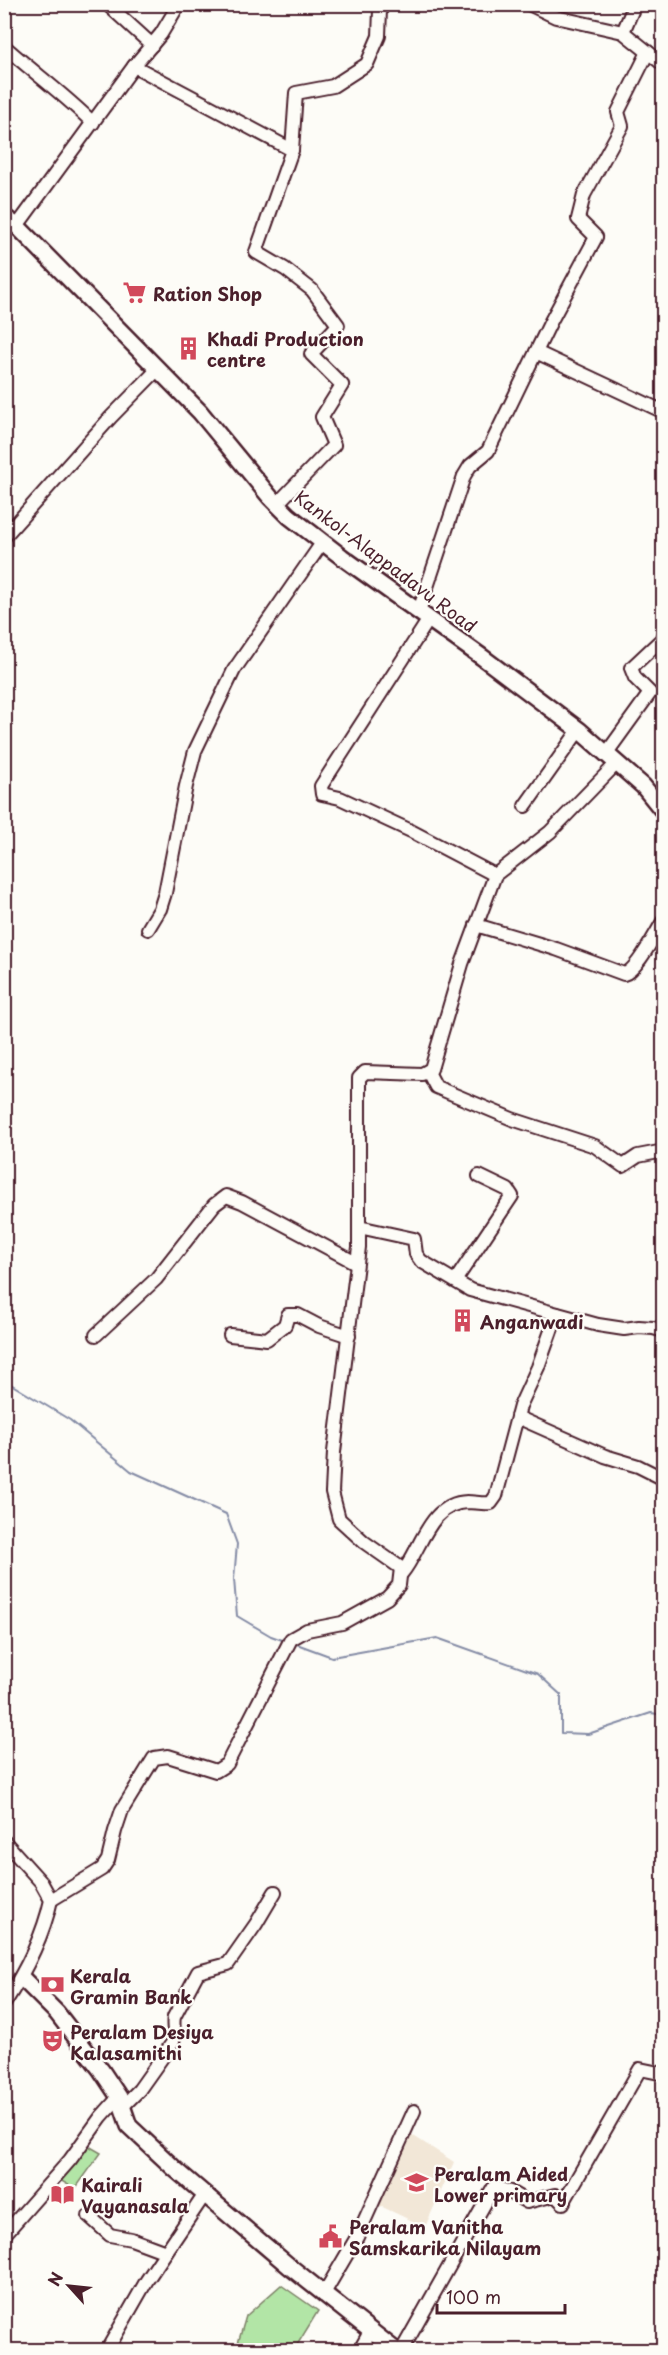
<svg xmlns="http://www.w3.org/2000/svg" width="668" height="2355" font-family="'Playpen Sans',sans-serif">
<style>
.built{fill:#f2e7d7}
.green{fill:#b2e5a6;stroke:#7e8268;stroke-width:1.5}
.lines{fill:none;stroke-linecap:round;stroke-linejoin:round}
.stream{stroke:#848ba5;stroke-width:2}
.minor-casing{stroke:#4a1f2b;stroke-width:16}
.major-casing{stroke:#4a1f2b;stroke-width:20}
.minor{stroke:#fdfcf7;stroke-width:12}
.major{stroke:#fdfcf7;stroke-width:15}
.labels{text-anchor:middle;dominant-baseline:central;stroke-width:4.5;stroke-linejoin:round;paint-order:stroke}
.poi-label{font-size:18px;font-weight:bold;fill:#4a1f2b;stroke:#fdfcf7;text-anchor:start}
.street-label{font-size:18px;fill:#4a1f2b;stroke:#fdfcf7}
</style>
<rect width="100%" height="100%" fill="#fdfcf7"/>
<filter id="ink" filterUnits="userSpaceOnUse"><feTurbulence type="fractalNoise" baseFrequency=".0167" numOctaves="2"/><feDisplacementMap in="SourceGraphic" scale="12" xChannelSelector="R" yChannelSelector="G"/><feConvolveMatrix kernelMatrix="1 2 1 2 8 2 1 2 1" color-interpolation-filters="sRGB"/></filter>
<g filter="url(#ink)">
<!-- built -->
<path class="built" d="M 412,2135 L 454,2162 L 425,2227 L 376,2204 Z"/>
<!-- green -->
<g class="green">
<path d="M 87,2145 L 101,2153 L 75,2189 L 60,2180 Z"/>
<path d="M 281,2285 L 318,2311 L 294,2350 L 236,2350 L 246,2316 Z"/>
</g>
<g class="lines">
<!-- stream -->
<g class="stream">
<path d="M 4,1380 L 70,1420 L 131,1471 L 226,1514 L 237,1544 L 234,1579 L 237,1616 L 271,1636 L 285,1641"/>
<path d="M 294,1643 L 332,1657 L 437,1638 L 538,1674 L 561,1695 L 561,1733 L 588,1734 L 651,1713 L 664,1715"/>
</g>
<defs>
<g id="minor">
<path d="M 107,4 L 152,45"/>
<path d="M 529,4 L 556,17 L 623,32 L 664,65"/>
<path d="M 623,32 L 635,4"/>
<path d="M 4,46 C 33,72 65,95 93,123"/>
<path d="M 134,66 L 292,150 L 256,252 L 285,269 L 312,290 L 338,325 L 311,354 L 342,385 L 322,417 L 334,445 L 277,504"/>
<path d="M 292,150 L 296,93 L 333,86 L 367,64 L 379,36 L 380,10 L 385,4"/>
<path d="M 17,226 L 134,66 L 161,34 L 179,4"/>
<path d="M 536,352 L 664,412"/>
<path d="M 4,537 L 111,417 L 158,369"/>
<path d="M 419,611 L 464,476 L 470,466 L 488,451 L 551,321 L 596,237 L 578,219 L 584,195 L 622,126 L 618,112 L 648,52"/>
<path d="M 429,619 L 321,786 L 322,794 L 340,798 L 411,831 L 495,875"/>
<path d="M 606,754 L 650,693 L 635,678 L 631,668 L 664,637"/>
<path d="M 525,806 L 579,730"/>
<path d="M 476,925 L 556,949 L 624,974 C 637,971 656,932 664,920"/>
<path d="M 148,929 L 160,909 L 165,893 L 186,786 L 195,751 L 234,670 L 322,543"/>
<path d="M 428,1072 L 436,1087 L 512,1119 L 595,1146 L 623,1166 L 638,1156 L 664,1151"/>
<path d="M 359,1227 L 414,1239 L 416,1254 L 421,1261 L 470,1290 L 598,1325 L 624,1329 L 639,1327 L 653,1328 L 664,1331"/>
<path d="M 455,1281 L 512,1196 L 508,1190 L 479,1176"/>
<path d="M 96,1335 L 156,1279 L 214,1205 L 226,1196 L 242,1202 L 356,1263"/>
<path d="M 230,1335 L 267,1339 L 285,1325 L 288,1315 L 298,1315 L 319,1326 L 349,1336"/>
<path d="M 517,1417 L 605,1456 L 638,1466 L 660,1477"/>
<path d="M 402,1573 C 421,1550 429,1503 467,1502 C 475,1502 482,1504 491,1503 L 496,1496 L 520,1406 L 538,1367 L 557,1314"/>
<path d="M 4,1841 L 41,1882 L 51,1900 C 43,1937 25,1972 4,2004"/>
<path d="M 51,1900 L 102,1869 L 108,1860 L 115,1831 L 122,1810 L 154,1758 L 168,1756 L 216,1771 L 227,1764 L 230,1758 L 291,1639 L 307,1630 L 342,1623 L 387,1598 L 399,1585 L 401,1568 L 364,1542 L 339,1519 L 332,1492 L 334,1452 L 359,1247 L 359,1078 L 365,1072 L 422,1074 L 431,1069 L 462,964 L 495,875 L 550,832 L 617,763"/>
<path d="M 122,2107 L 139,2090 L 173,2042 C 176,2033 172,2026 174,2017 L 198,1972 L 228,1964 L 256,1924 L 275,1892"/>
<path d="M 89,2216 L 110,2235 L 131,2239 L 166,2252"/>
<path d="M 4,2235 L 70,2160 L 101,2117 L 119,2097"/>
<path d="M 323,2295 L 357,2237 L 414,2111"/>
<path d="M 107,2350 L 147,2280 L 205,2194"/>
<path d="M 360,2350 L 370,2332"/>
<path d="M 402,2350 L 494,2187 L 510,2192 L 527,2202 L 555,2195 L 563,2203 L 640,2069 L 664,2074"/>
</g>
<g id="major">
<path d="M 4,217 L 17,226 L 200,412 L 270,497 L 289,516 L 342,557 L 482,657 L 579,730 L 643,786 L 664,812"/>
<path d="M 22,1978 L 57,2013 L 101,2070 L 119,2097 L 129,2126 L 175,2169 L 289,2266 L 395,2350"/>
</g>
</defs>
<!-- minor casing -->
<use href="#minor" class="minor-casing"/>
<!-- major casing -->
<use href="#major" class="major-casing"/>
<!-- minor -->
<use href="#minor" class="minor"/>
<!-- major -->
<use href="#major" class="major"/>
</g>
</g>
<!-- icons -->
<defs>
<symbol id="supermarket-bare" viewBox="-9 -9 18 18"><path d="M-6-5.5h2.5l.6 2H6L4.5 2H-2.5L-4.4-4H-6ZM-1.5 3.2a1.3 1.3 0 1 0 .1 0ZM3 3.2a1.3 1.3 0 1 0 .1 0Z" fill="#d1495b" stroke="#fdfcf7" stroke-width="2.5" paint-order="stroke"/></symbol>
<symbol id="building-bare" viewBox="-9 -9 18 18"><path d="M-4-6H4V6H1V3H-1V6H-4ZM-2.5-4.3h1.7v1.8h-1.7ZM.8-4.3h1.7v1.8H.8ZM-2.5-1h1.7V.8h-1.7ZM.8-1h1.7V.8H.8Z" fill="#d1495b" stroke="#fdfcf7" stroke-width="2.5" paint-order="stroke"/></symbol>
<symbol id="bank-bare" viewBox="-9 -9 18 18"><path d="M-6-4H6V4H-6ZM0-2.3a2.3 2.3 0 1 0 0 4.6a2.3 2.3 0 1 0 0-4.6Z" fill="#d1495b" stroke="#fdfcf7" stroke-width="2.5" paint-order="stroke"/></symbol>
<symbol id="theatre-bare" viewBox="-9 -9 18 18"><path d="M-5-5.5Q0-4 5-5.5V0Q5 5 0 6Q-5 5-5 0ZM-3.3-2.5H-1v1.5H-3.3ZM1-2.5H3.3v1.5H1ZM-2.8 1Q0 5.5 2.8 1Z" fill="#d1495b" stroke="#fdfcf7" stroke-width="2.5" paint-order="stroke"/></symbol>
<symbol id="school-bare" viewBox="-9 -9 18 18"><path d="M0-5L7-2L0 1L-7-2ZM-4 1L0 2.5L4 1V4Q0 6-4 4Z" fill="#d1495b" stroke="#fdfcf7" stroke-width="2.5" paint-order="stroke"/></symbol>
<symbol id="library-bare" viewBox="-9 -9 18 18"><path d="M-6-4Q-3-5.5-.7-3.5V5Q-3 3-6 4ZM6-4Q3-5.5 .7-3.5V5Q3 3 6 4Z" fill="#d1495b" stroke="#fdfcf7" stroke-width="2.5" paint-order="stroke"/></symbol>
<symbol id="civic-bare" viewBox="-9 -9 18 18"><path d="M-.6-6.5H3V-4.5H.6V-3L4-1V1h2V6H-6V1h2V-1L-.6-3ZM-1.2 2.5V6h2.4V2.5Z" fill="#d1495b" stroke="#fdfcf7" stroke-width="2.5" paint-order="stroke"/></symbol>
</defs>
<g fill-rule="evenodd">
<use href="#supermarket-bare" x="118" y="276" width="33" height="33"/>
<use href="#building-bare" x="172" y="332" width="33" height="33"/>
<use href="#building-bare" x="446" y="1304" width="33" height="33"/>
<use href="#bank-bare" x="36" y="1968" width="33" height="33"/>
<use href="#theatre-bare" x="36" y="2024" width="33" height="33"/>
<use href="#school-bare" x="400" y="2166" width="33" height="33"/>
<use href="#library-bare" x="46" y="2178" width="33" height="33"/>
<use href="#civic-bare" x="314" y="2220" width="33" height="33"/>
</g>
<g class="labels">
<!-- poi labels -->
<g class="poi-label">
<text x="153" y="293">Ration Shop</text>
<text x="207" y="338">Khadi Production<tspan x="207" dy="21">centre</tspan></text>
<text x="480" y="1321">Anganwadi</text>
<text x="70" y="1975">Kerala<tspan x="70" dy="21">Gramin Bank</tspan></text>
<text x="70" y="2031">Peralam Desiya<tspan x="70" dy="21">Kalasamithi</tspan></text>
<text x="434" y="2173">Peralam Aided<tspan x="434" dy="21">Lower primary</tspan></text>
<text x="81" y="2184">Kairali<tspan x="81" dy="21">Vayanasala</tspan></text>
<text x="349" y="2226">Peralam Vanitha<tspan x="349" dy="21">Samskarika Nilayam</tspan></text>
</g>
<!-- street labels -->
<g class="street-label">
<text transform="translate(386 561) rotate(37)">Kankol-Alappadavu Road</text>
</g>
</g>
<!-- margin -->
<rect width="668" height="2355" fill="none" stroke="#fdfcf7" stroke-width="24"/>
<rect x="12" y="12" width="644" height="2331" fill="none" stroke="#4a1f2b" stroke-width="2" filter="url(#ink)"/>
<!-- north arrow -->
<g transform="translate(69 2286) rotate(297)" stroke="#fdfcf7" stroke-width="4.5" paint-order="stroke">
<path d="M0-4.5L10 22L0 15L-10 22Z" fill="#4a1f2b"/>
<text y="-9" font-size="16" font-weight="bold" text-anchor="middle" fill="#4a1f2b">N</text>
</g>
<!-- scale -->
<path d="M437 2304v9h128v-9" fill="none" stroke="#4a1f2b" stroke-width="3"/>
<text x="446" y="2304" font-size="18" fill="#4a1f2b" stroke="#fdfcf7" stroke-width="4.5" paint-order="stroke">100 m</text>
</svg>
